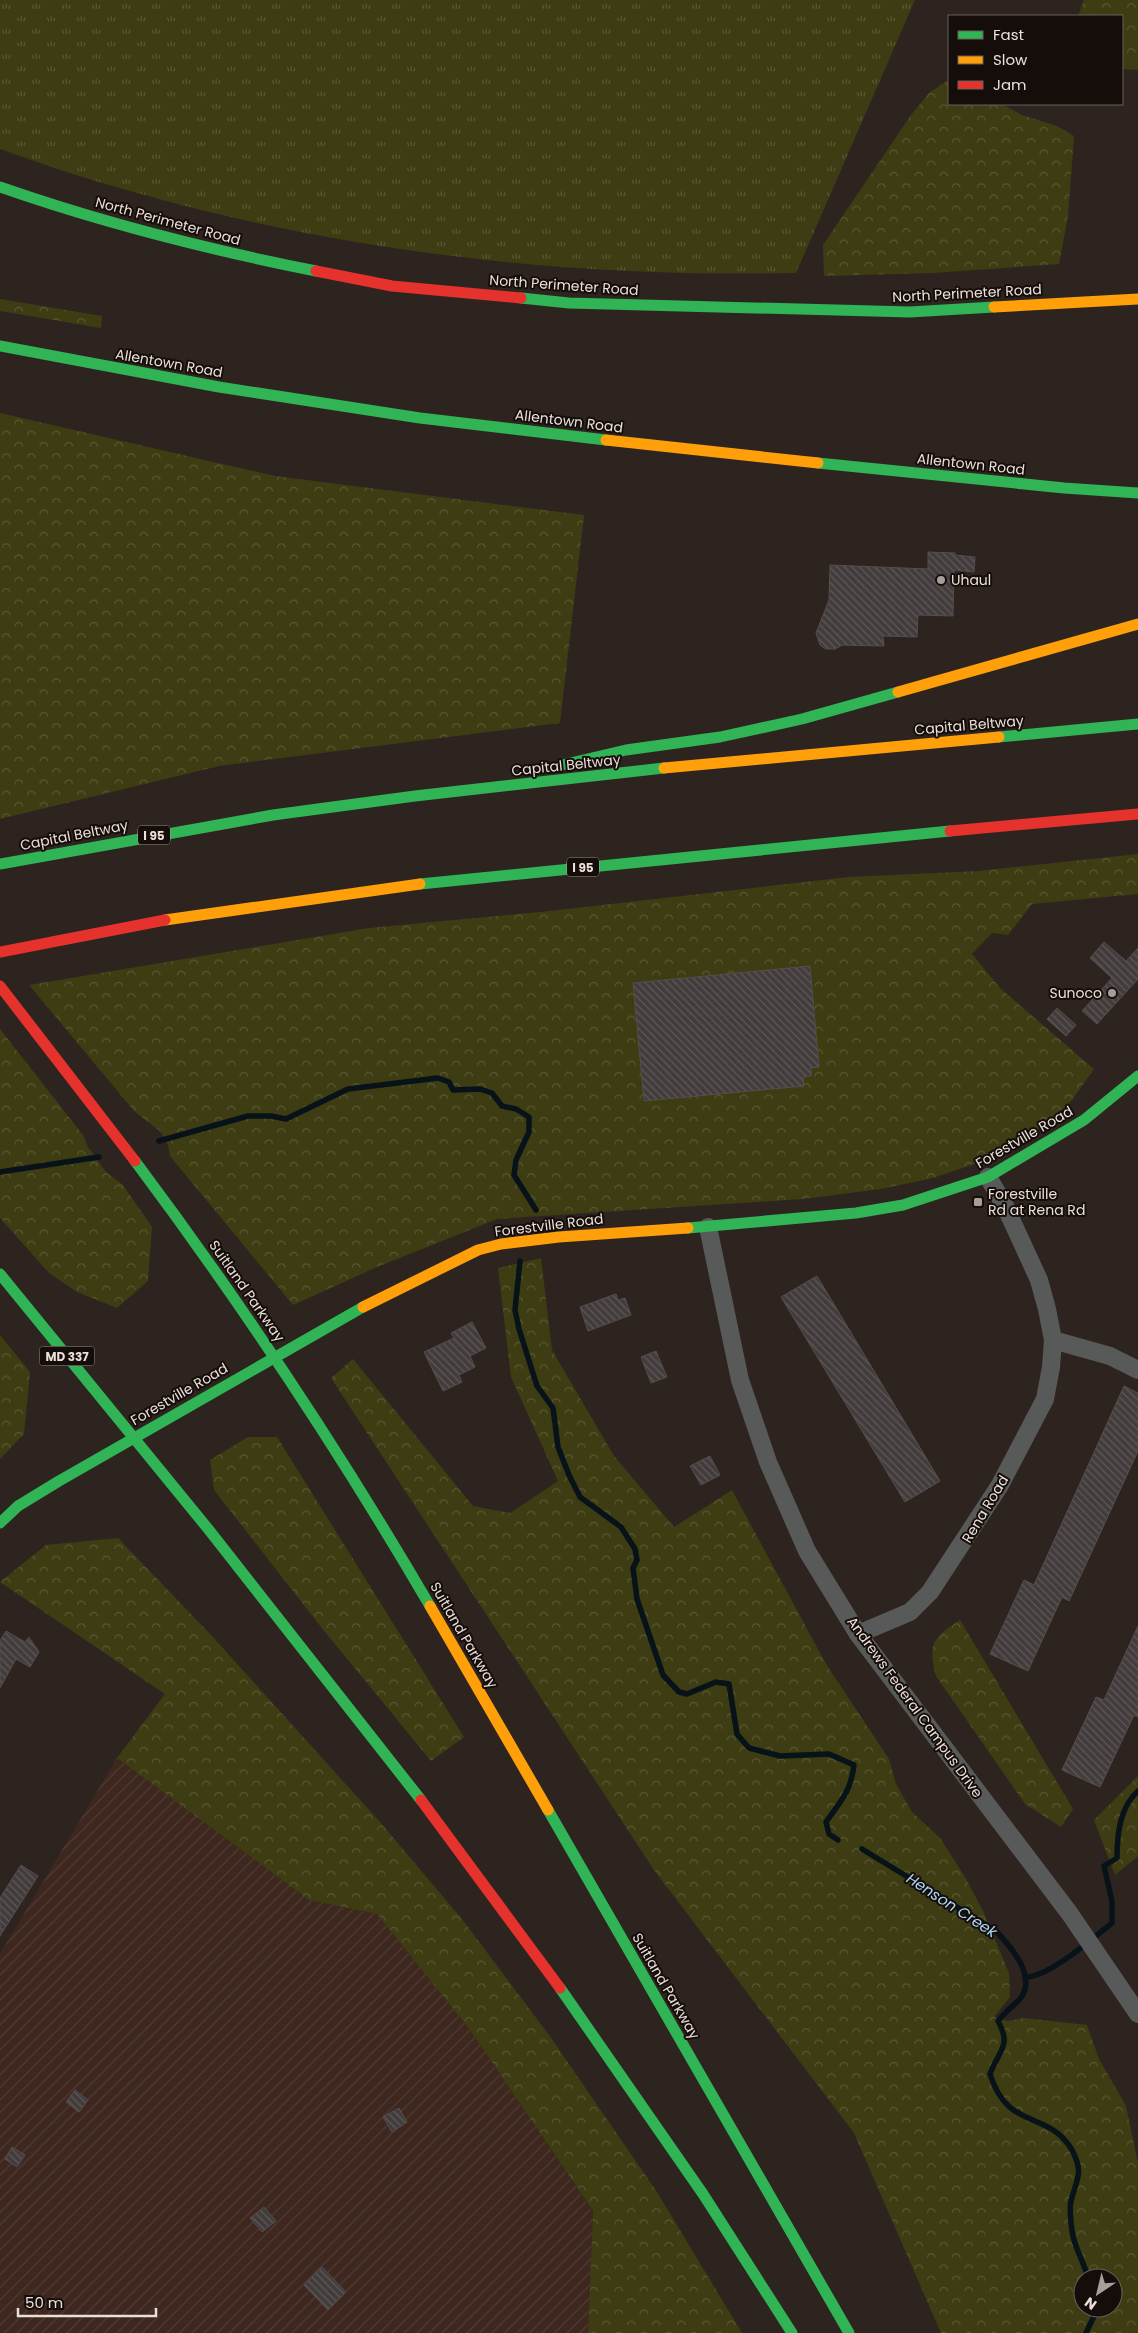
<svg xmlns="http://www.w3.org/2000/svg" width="1138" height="2333" font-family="Poppins,sans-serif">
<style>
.industrial{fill:url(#industrial-furrows)}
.grass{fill:url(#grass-tufts)}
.forest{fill:url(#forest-crowns);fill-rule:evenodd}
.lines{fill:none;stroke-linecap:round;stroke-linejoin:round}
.stream{stroke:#081219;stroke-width:5.5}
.building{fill:url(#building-back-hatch);stroke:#554d4e}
.street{stroke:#585959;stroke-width:18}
.fast{stroke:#30b455;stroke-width:11}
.slow{stroke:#ff9f0a;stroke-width:11}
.jam{stroke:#e5322d;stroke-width:11}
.poi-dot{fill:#a89e99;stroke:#150d0a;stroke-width:2}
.labels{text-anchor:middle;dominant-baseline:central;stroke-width:4;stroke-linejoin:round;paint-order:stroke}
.shield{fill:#150d0a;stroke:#aba09c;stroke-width:1}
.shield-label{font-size:12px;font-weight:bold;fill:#ebdfda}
.street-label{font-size:14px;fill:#ebdfda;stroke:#150d0a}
.poi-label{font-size:14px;fill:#ebdfda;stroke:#150d0a;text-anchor:start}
.water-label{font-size:15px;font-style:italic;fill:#acdaf8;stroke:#150d0a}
</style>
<defs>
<pattern id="industrial-furrows" width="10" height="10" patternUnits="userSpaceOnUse" patternTransform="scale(1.25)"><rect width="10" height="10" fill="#3d271e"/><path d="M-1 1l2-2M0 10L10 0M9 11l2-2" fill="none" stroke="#503c33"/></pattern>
<pattern id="grass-tufts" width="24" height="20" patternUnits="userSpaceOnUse" patternTransform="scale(1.25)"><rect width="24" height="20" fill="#3d3c12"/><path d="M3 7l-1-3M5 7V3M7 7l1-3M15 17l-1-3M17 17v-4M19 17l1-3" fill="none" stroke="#595834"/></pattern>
<pattern id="forest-crowns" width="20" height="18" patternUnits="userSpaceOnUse" patternTransform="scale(1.25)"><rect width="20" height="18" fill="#3d3c12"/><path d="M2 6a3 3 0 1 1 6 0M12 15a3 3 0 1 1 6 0" fill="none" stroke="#595834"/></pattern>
<pattern id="building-back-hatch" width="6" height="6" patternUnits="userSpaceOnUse" patternTransform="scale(1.25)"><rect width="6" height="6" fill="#433c3c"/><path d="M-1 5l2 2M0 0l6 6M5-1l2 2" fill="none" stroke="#5e5858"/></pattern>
</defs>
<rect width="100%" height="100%" fill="#2d2420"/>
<!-- industrial -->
<path class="industrial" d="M 117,1758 L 309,1900 L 377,1914 L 470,2030 L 593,2212 L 588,2333 L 0,2333 L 0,1954 Z"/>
<!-- grass -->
<path class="grass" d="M 0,0 L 915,0 L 796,273 C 527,279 253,241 0,149 Z"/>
<!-- forest -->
<g class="forest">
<path d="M 1084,0 L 1138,0 L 1138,70 L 1122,69 L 1122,16 L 1078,16 Z"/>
<path d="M 949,80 L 949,104 L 1002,104 L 1022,115 L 1057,126 L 1074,136 L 1068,216 L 1059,264 L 933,273 L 824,276 L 823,245 L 911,115 L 930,92 Z"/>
<path d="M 0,299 L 102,316 L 101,328 L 0,311 Z"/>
<path d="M 0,413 L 275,476 L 584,515 L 560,723 L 219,766 L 0,819 Z"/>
<path d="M 1138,854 L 1138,894 L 1032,904 L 1008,935 L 992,933 L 972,954 L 1001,989 L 1094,1069 L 1069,1104 L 1035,1132 L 986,1160 L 933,1178 L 881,1189 L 803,1199 L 497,1219 L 377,1267 L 293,1305 L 170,1156 L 168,1145 L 160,1131 L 135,1112 L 29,985 L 369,928 L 540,912 L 849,877 L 979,871 Z"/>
<path d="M 0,1029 L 83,1135 L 88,1147 L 106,1172 L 123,1185 L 152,1227 L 148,1281 L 117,1308 L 77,1292 L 49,1273 L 0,1218 Z"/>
<path d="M 541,1258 L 552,1350 L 614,1456 L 674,1527 L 732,1490 L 826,1664 L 889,1759 L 896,1784 L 912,1812 L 940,1838 L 965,1877 L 983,1911 L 1009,1973 L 1010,1997 L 994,2017 L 1008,2021 L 1024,2018 L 1087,2025 L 1099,2059 L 1126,2106 L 1138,2163 L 1138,2333 L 941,2333 L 854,2133 L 654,1870 L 331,1378 L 353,1359 L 473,1506 L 510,1513 L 558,1481 L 511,1377 L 498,1268 ZM 1083,2278 L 1113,2278 L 1113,2308 L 1083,2308 Z"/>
<path d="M 0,1335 L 30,1372 L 24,1434 L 0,1459 Z"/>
<path d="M 248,1437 L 277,1437 L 464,1737 L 431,1761 L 321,1627 L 214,1490 L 210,1460 Z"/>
<path d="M 118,1538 L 211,1635 L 380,1822 L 462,1919 L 549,2035 L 657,2192 L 742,2333 L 588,2333 L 593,2211 L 470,2030 L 377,1914 L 309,1900 L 117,1758 L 165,1694 L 0,1582 L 46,1545 Z"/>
<path d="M 960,1620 L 1073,1809 L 1061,1827 L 1025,1804 L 936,1676 C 927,1643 934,1637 960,1620 Z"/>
<path d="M 1138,1776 L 1138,1856 L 1115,1875 L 1094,1820 Z"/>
</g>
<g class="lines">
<!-- stream -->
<g class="stream">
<path d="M 159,1141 L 248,1116 L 271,1116 L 286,1119 L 348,1089 L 438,1078 L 449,1082 L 453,1090 L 480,1089 L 492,1093 L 502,1106 L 516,1109 L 529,1117 L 529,1132 L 516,1160 L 514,1175 L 536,1210"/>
<path d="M 0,1172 L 99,1157"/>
<path d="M 520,1261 L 515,1310 L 519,1329 L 537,1386 L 553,1408 L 558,1447 L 569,1475 L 580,1497 L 621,1527 L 635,1549 L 637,1560 L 633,1568 L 637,1599 L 663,1675 L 679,1692 L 687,1694 L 716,1682 L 729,1684 L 737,1734 L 749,1748 L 780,1756 L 829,1754 L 854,1765 C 851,1791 841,1801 826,1822 L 829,1834 L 838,1840"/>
<path d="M 862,1849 L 996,1931 C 1010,1946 1038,1976 1020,1999 C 1014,2005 1004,2013 998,2021 C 1012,2046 999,2050 990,2074 C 1008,2132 1048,2109 1072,2150 C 1084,2173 1077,2178 1071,2201 C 1069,2209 1071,2222 1072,2231 C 1074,2247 1084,2262 1088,2278"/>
<path d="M 1025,1977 C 1048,1978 1093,1938 1112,1923 L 1112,1901 L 1104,1866 L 1117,1858 C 1117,1834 1120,1807 1138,1791"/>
<path d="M 1086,2333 L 1098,2308"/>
</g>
</g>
<!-- building -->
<g class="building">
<path d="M 928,552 L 955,553 L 955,555 L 975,557 L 974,572 L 954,570 L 953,616 L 918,615 L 917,637 L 883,636 L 884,646 L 842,645 L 835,649 L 826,649 L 820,645 L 816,633 L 829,600 L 830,565 L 928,569 Z"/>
<path d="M 1104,942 L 1126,961 L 1138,948 L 1138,979 L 1097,1024 L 1082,1011 L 1112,978 L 1090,958 Z"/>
<path d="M 810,966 L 819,1067 L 811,1068 L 811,1076 L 803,1077 L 804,1086 L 644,1101 L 633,983 Z"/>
<path d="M 1057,1008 L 1076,1025 L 1066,1036 L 1047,1019 Z"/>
<path d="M 817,1276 L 940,1481 L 905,1502 L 781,1297 Z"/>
<path d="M 616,1294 L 618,1300 L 625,1298 L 631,1315 L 588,1331 L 580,1307 Z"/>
<path d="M 472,1322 L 486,1348 L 470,1356 L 475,1367 L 459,1375 L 462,1382 L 443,1391 L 424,1352 L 454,1338 L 451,1333 Z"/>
<path d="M 656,1351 L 667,1377 L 651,1383 L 641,1357 Z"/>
<path d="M 1124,1386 L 1138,1393 L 1138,1451 L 1069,1601 L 1062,1597 L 1028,1671 L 990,1654 L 1024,1580 L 1034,1585 Z"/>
<path d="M 710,1456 L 720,1475 L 701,1485 L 690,1466 Z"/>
<path d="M 1138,1626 L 1138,1717 L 1134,1715 L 1100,1787 L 1062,1770 L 1096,1697 L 1104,1700 Z"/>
<path d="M 6,1631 L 25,1642 L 29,1637 L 39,1652 L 30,1667 L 16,1659 L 0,1688 L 0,1641 Z"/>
<path d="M 21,1865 L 38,1876 L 0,1936 L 0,1898 Z"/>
<path d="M 75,2090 L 88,2100 L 79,2112 L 66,2102 Z"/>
<path d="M 399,2108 L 407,2122 L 392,2132 L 383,2117 Z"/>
<path d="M 12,2147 L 25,2155 L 17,2167 L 5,2159 Z"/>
<path d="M 264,2207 L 276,2221 L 262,2232 L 250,2218 Z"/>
<path d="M 322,2267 L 346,2292 L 328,2310 L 304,2285 Z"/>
</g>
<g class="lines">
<!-- street -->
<g class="street">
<path d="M 708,1227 L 740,1380 L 768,1462 L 807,1551 L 858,1634 L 1070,1914 L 1138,2014"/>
<path d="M 1053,1340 L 1110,1356 L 1138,1370"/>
<path d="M 858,1634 L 910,1612 L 930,1592 L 1000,1485 L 1045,1399 L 1051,1367 L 1053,1340 L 1047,1309 L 1039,1280 L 1005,1206 L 988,1177"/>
</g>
<!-- fast -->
<g class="fast">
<path d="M 0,187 C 103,223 210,250 316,271"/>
<path d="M 521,298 L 569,303 L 910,312 L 994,307"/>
<path d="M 0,346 L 219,387 L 420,418 L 606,440"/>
<path d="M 818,463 L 1064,488 L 1138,493"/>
<path d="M 999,737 L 1138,724"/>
<path d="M 562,765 L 626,750 L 720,737 L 802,719 L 898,692"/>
<path d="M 0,864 L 273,815 L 415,796 L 664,768"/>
<path d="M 420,884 L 950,831"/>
<path d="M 135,1161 C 242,1304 340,1452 430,1606"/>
<path d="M 688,1228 L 856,1213 L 903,1205 L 988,1177 L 1084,1120 L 1138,1076"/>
<path d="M 0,1274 L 209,1530 L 421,1800"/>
<path d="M 0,1523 L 18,1506 L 59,1481 L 363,1307"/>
<path d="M 548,1810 L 849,2333"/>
<path d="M 560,1988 L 703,2194 L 792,2333"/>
</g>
<!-- slow -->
<g class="slow">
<path d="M 994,307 L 1138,299"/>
<path d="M 606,440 L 818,463"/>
<path d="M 898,692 L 1138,624"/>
<path d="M 664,768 L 999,737"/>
<path d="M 165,920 L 420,884"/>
<path d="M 363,1307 L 478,1250 L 501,1244 L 559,1237 L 688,1228"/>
<path d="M 430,1606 L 548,1810"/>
</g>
<!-- jam -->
<g class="jam">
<path d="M 316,271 L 392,286 L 521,298"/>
<path d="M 950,831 L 1138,814"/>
<path d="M 0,952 L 165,920"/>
<path d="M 0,986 L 135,1161"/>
<path d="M 421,1800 L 560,1988"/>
</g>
</g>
<!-- markers -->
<g class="poi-dot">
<circle cx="941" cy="580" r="5"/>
<circle cx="1112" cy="993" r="5"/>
<rect x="973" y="1197" width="10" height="10" rx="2.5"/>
</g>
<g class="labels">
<!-- shield labels -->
<g class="shield">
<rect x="138" y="825.5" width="32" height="19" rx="4"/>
<rect x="567" y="857.5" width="32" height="19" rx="4"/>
<rect x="39.5" y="1346.5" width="55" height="19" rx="4"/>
</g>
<g class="shield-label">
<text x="154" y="835">I 95</text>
<text x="583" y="867">I 95</text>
<text x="67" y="1356">MD 337</text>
</g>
<!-- street labels -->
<g class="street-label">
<text transform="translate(168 221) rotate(15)">North Perimeter Road</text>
<text transform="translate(564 285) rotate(4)">North Perimeter Road</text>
<text transform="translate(967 293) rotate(-3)">North Perimeter Road</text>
<text transform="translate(169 363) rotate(10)">Allentown Road</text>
<text transform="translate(569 421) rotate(7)">Allentown Road</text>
<text transform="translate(971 464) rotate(6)">Allentown Road</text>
<text transform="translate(969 725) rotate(-5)">Capital Beltway</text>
<text transform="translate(566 765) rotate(-6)">Capital Beltway</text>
<text transform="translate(74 835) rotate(-11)">Capital Beltway</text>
<text transform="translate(1024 1137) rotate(-30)">Forestville Road</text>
<text transform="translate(549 1225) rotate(-7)">Forestville Road</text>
<text transform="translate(247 1291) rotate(55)">Suitland Parkway</text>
<text transform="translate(179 1394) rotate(-30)">Forestville Road</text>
<text transform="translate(985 1509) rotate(-59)">Rena Road</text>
<text transform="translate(464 1635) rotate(60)">Suitland Parkway</text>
<text transform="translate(915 1707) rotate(54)">Andrews Federal Campus Drive</text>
<text transform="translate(666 1986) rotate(60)">Suitland Parkway</text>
</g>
<!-- poi labels -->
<g class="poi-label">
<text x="951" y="580">Uhaul</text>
<text x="1102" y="993" text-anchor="end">Sunoco</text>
<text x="988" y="1194">Forestville<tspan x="988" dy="16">Rd at Rena Rd</tspan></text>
</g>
<!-- water labels -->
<g class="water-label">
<text transform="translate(952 1905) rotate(33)">Henson Creek</text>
</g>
</g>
<!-- legend -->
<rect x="948" y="15" width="175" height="90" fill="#150d0a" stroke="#6b615d"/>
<rect x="958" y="31" width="25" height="8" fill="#30b455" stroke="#6b615d"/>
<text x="993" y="40" font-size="15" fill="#ebdfda">Fast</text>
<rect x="958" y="56" width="25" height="8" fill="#ff9f0a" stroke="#6b615d"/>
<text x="993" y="65" font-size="15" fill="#ebdfda">Slow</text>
<rect x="958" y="81" width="25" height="8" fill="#e5322d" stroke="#6b615d"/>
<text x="993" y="90" font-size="15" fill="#ebdfda">Jam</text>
<!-- north arrow -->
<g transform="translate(1098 2293) rotate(215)"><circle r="24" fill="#150d0a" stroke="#6b615d"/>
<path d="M0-4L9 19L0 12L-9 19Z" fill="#a89e99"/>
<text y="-8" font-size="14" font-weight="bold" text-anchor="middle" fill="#ebdfda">N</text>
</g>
<!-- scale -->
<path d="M18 2308v8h138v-8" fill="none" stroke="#ebdfda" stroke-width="2.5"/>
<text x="25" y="2308" font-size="15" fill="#ebdfda" stroke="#150d0a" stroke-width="4" paint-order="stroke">50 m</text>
</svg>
